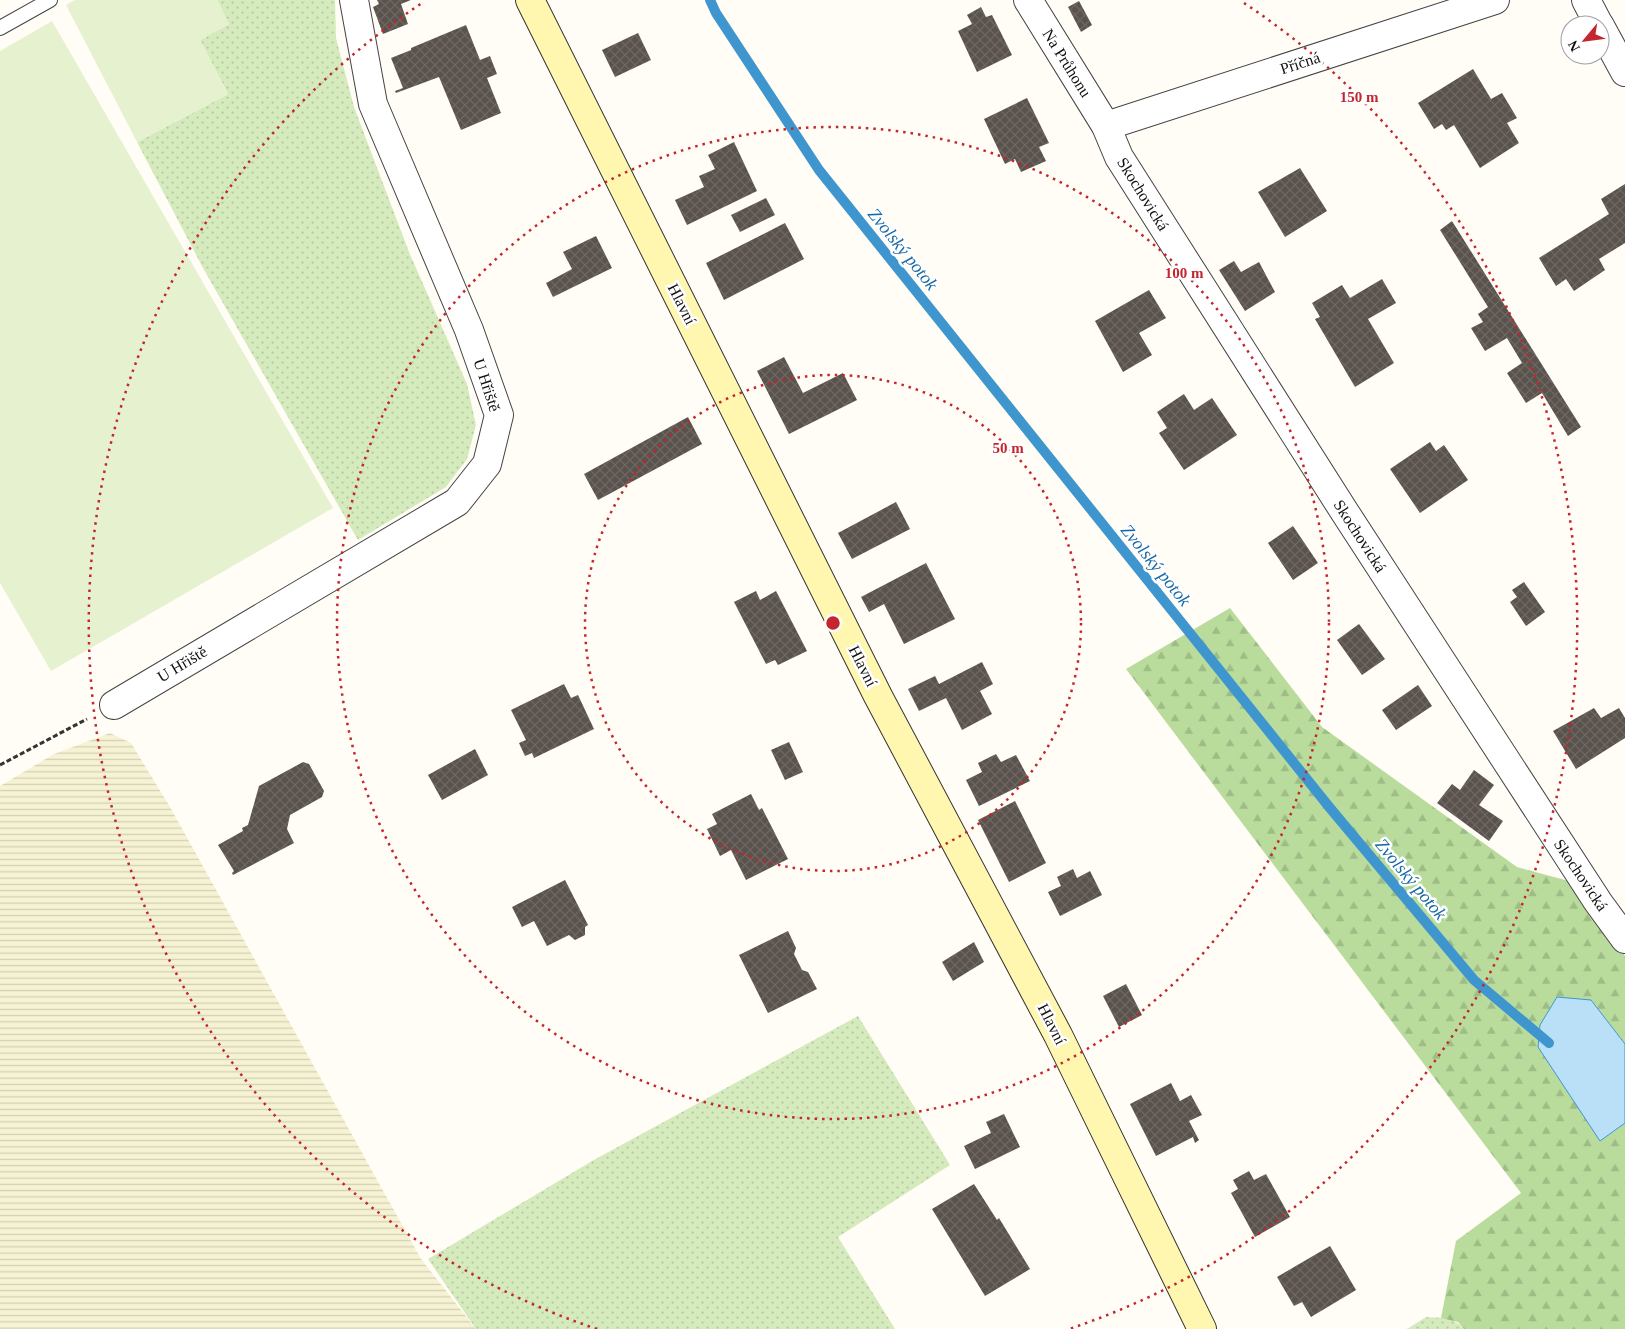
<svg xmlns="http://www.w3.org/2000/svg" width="1625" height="1329" font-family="'Times New Roman',serif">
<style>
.farmland{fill:url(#farmland-rules)}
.grass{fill:url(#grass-dots)}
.forest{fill:url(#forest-firs)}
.pitch{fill:#e6f2cf}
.water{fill:#b9e0f7;stroke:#3f96cf}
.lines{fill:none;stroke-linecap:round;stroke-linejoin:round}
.stream{stroke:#3f96cf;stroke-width:10}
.building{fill:url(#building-cross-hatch)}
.lane-casing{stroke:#444;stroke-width:16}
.street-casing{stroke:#444;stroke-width:30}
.secondary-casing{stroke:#333;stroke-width:30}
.path{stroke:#333;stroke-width:3;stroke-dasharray:5 2.5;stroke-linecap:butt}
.lane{stroke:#fff;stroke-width:14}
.street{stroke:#fff;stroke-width:28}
.secondary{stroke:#fff6b0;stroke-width:28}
.ring{fill:none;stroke:#c4262e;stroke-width:2.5;stroke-dasharray:2.5 5}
.labels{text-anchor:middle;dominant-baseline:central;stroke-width:5;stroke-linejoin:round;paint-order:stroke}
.street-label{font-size:16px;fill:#111;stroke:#fff}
.water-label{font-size:18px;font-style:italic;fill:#1768a6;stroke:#fff}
.centre{fill:#c4262e;stroke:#fff;stroke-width:2.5}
.ring-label{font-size:15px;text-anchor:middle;font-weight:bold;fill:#c4262e;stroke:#fff;stroke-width:5;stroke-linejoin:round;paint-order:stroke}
</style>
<defs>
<pattern id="farmland-rules" width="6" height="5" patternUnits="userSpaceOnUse" patternTransform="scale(1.25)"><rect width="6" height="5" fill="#f6f3d4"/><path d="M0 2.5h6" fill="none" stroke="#d2cfb5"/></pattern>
<pattern id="grass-dots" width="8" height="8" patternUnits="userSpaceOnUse" patternTransform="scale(1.25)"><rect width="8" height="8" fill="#d5ebbd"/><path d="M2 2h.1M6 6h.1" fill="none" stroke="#b6c8a1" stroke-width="1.8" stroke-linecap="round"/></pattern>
<pattern id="forest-firs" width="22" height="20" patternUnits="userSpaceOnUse" patternTransform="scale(1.25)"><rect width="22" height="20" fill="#b9dc9c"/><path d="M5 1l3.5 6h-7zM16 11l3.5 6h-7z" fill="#9ebc85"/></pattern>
<pattern id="building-cross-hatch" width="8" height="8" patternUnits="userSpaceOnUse" patternTransform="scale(1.25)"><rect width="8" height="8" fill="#5a524d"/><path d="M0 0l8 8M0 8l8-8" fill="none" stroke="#6d6662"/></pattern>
</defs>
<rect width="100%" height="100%" fill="#fffdf5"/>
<!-- farmland -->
<path class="farmland" d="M 110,733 L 131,743 L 170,807 L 421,1259 L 476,1329 L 0,1329 L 0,786 L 54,754 Z"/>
<!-- grass -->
<g class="grass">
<path d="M 217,0 L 335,0 L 336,38 L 354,107 L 409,252 L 467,384 L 476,425 L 467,459 L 446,487 L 358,540 L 203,268 L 137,142 L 228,94 L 200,40 L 229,24 Z"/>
<path d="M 858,1016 L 950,1165 L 838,1237 L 895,1329 L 476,1329 L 428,1259 L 592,1161 Z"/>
<path d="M 1426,1317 C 1440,1318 1454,1317 1464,1329 L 1407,1329 Z"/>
</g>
<!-- forest -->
<path class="forest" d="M 1230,608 L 1322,727 L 1517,867 L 1569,881 L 1611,933 L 1625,956 L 1625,1044 L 1591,1000 L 1600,1141 L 1625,1123 L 1625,1329 L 1464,1329 L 1458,1322 L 1441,1318 L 1456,1241 L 1521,1193 L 1126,669 Z"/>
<!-- pitch -->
<g class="pitch">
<path d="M 75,0 L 217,0 L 229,24 L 200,40 L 228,94 L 137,142 L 66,5 Z"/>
<path d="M 52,21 L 333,508 L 51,671 L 0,583 L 0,51 Z"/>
</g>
<!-- water -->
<path class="water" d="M 1557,997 L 1591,1000 L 1625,1044 L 1625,1123 L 1600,1141 L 1538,1047 L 1540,1025 Z"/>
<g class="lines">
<!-- stream -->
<path class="stream" d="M 710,0 L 716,13 L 819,170 L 1330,808 L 1474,980 L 1549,1043"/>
</g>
<!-- building -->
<g class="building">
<path d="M 377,0 L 411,0 L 401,4 L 408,24 L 383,34 L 373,7 L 379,4 Z"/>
<path d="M 1079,1 L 1092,25 L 1081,32 L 1068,7 Z"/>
<path d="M 981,7 L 986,17 L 992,15 L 1012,55 L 977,72 L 958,31 L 972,24 L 967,15 Z"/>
<path d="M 466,25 L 480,60 L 490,56 L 497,74 L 487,78 L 501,113 L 461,130 L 439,77 L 396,93 L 395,91 L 403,88 L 391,58 L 411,50 L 411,48 Z"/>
<path d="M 638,33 L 651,60 L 615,77 L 602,50 Z"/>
<path d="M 1473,69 L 1491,99 L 1502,93 L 1517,118 L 1507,123 L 1519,143 L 1480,168 L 1454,125 L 1446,130 L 1442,124 L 1434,129 L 1418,103 Z"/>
<path d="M 1027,98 L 1049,143 L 1039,147 L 1046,161 L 1021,172 L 1015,159 L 1005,164 L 984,119 Z"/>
<path d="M 734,142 L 757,191 L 687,225 L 675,200 L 704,187 L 699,176 L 715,169 L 708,155 Z"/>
<path d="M 1300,168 L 1327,211 L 1285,237 L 1258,192 Z"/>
<path d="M 1625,184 L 1625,243 L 1599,259 L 1605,270 L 1574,291 L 1566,279 L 1556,286 L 1539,258 L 1609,214 L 1601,199 Z"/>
<path d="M 766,198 L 775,215 L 740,232 L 731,215 Z"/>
<path d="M 1452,221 L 1581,427 L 1568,436 L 1542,393 L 1526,403 L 1507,373 L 1522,363 L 1507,338 L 1485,351 L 1471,328 L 1483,322 L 1478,314 L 1488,307 L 1440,230 Z"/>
<path d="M 785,223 L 804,259 L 724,300 L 706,263 Z"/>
<path d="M 596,236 L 612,268 L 553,297 L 546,283 L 572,269 L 563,252 Z"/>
<path d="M 1234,261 L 1241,272 L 1259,262 L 1275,292 L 1245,311 L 1219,270 Z"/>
<path d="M 1382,279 L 1396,303 L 1368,319 L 1394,363 L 1355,387 L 1315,319 L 1320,317 L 1312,303 L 1342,285 L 1350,298 Z"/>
<path d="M 1149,290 L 1166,318 L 1139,333 L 1152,355 L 1123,372 L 1095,321 Z"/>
<path d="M 784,357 L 803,393 L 843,373 L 857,400 L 789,434 L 757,371 Z"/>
<path d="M 1184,394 L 1194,410 L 1212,398 L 1237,435 L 1184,470 L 1159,433 L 1167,428 L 1157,412 Z"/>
<path d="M 688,417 L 702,444 L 598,500 L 584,474 Z"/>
<path d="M 1430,442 L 1436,451 L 1444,445 L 1468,480 L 1420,513 L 1390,469 Z"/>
<path d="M 896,502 L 910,529 L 852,559 L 838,533 Z"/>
<path d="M 1293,526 L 1318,563 L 1293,580 L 1268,543 Z"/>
<path d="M 926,563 L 955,619 L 904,644 L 884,604 L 869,612 L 861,597 Z"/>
<path d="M 1524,582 L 1545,612 L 1526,626 L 1510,602 L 1517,597 L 1512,590 Z"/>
<path d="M 756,591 L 760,600 L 776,591 L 807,651 L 778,665 L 775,660 L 766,664 L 734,602 Z"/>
<path d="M 1359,624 L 1385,659 L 1362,675 L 1337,640 Z"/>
<path d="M 982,662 L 993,684 L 980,691 L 992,714 L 962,730 L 946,698 L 919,711 L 908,689 L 935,676 L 939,684 Z"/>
<path d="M 564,684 L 571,698 L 578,695 L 594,729 L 534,758 L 532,753 L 525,756 L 519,743 L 526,740 L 511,710 Z"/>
<path d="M 1418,685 L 1432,706 L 1396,730 L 1382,710 Z"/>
<path d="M 1594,708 L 1601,718 L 1619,708 L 1625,718 L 1625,738 L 1576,769 L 1553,731 Z"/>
<path d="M 789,742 L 803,772 L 785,780 L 771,750 Z"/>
<path d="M 475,749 L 488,775 L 442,800 L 428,775 Z"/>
<path d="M 996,754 L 1001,762 L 1016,755 L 1030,781 L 979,806 L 966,780 L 982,772 L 978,763 Z"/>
<path d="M 303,762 L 309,764 L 324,791 L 322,797 L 290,815 L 287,829 L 294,843 L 233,875 L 232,873 L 234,871 L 218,845 L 243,831 L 242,828 L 248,825 L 259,786 Z"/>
<path d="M 1474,770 L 1494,785 L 1479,805 L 1503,821 L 1489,841 L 1437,803 L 1452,784 L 1460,790 Z"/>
<path d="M 751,794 L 759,810 L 762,808 L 788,859 L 746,880 L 731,850 L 720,856 L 707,829 L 717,824 L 712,814 Z"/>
<path d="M 1015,801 L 1046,863 L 1009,882 L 978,820 Z"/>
<path d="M 1073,869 L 1077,878 L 1090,871 L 1102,895 L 1060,916 L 1048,892 L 1061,886 L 1057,877 Z"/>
<path d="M 565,880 L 588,925 L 585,927 L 585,935 L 575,940 L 569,935 L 547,946 L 534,921 L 522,927 L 512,907 Z"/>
<path d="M 788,931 L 796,948 L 794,954 L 802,970 L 808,972 L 817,989 L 768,1013 L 739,955 Z"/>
<path d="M 974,942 L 984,962 L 953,981 L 942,962 Z"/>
<path d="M 1126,984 L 1142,1015 L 1119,1027 L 1103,996 Z"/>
<path d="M 1171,1083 L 1180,1101 L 1191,1095 L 1202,1115 L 1189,1121 L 1199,1140 L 1195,1143 L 1193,1137 L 1156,1156 L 1130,1104 Z"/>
<path d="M 1004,1114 L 1020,1147 L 975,1169 L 964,1146 L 991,1133 L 986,1122 Z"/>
<path d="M 1249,1171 L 1254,1180 L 1266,1174 L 1290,1217 L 1255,1237 L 1231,1193 L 1238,1189 L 1233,1180 Z"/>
<path d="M 974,1184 L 997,1220 L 999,1218 L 1030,1269 L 985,1296 L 932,1209 Z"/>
<path d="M 1330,1246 L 1356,1290 L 1311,1317 L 1302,1302 L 1294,1306 L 1277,1277 Z"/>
</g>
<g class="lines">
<defs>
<path id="lane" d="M 0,28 L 50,0"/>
<g id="street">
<path d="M 1028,0 L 1106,126 L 1119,157 L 1344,511 L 1598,902 L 1625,939"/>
<path d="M 1586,0 L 1599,25"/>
<path d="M 1600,26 L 1625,72"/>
<path d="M 1106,126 L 1495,0"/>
<path d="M 114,705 L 457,502 L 487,464 L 499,415 L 469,330 L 373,104 L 354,0"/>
</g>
<path id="secondary" d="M 530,0 L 878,696 L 1058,1035 L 1202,1329"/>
</defs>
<!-- lane casing -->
<use href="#lane" class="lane-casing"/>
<!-- street casing -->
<use href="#street" class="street-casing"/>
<!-- secondary casing -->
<use href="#secondary" class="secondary-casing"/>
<!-- path -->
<path class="path" d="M 0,765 L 87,719"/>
<!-- lane -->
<use href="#lane" class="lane"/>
<!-- street -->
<use href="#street" class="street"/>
<!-- secondary -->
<use href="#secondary" class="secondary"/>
</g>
<!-- distance rings -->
<g class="ring">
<circle cx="833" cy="623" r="248"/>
<circle cx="833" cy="623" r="496"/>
<path d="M597 1329A744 744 0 0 1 422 3M1244 3A744 744 0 0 1 1069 1329"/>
</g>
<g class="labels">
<!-- street labels -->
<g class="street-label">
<text transform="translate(1067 63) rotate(58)">Na Průhonu</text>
<text transform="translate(1300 63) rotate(-18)">Příčná</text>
<text transform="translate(1143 194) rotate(58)">Skochovická</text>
<text transform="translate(682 304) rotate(63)">Hlavní</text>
<text transform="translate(487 385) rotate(72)">U Hřiště</text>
<text transform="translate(1360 536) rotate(57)">Skochovická</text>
<text transform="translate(182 664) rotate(-31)">U Hřiště</text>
<text transform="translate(863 666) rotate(63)">Hlavní</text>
<text transform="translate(1581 875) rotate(56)">Skochovická</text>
<text transform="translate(1052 1024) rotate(63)">Hlavní</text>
</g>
<!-- water labels -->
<g class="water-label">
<text transform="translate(903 249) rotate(51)">Zvolský potok</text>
<text transform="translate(1156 565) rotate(51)">Zvolský potok</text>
<text transform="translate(1411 879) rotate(50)">Zvolský potok</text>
</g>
</g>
<circle cx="833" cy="623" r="8" class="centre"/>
<g class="ring-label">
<text x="1359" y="102">150 m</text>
<text x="1184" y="278">100 m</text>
<text x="1008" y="453">50 m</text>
</g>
<!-- north arrow -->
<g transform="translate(1585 40) rotate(241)"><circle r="24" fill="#ffffff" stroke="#a0a0a0"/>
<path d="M0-4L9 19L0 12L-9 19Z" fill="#c4262e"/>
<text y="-8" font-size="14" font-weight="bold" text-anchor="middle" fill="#111111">N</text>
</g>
</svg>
